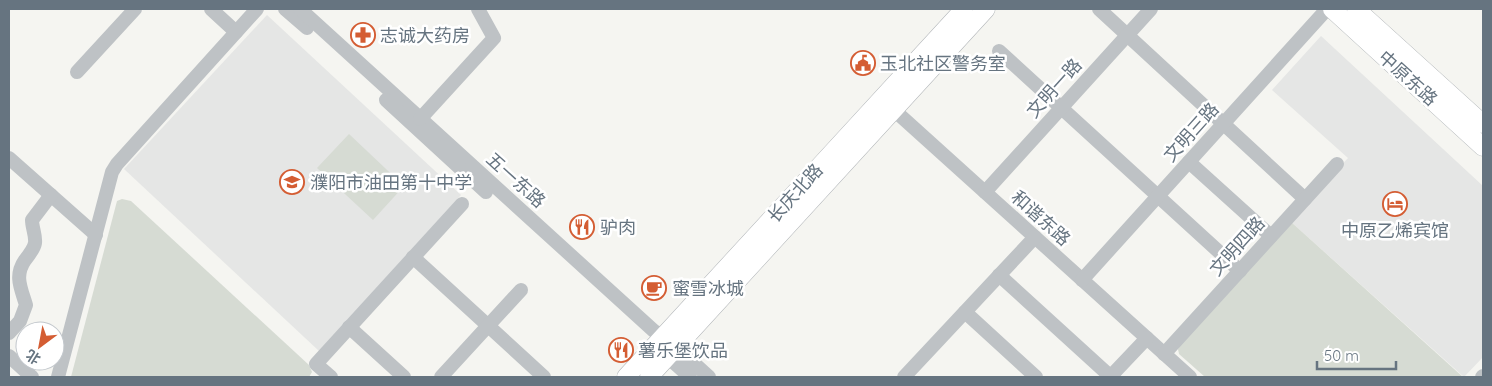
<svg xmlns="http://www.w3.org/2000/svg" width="1492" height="386" font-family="Quicksand,'Noto Sans SC',sans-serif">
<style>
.built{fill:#e5e6e5}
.green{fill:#d6dbd3}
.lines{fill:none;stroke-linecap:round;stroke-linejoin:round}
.major-casing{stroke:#b2b6b9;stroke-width:19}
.minor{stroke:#bec2c5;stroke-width:14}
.major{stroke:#fff;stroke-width:18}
.labels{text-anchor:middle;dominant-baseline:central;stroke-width:5;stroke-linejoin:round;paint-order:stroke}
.poi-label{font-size:18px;fill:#667480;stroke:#fff;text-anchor:start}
.street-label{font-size:18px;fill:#667480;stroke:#fff}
</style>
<rect width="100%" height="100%" fill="#f5f5f1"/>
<!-- built -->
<g class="built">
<path d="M 267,15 L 461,195 L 319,351 L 124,169 Z"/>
<path d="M 1321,36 L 1483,186 L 1483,357 L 1464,377 L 1290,221 L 1348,158 L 1272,90 Z"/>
</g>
<!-- green -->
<g class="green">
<path d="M 349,134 L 404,186 L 373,220 L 317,168 Z"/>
<path d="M 122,199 L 131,201 L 309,365 L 312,372 L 309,377 L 71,377 L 117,201 Z"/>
<path d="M 1290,221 L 1463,377 L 1205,377 L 1179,354 L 1178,349 L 1180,345 Z"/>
</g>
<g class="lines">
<defs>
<g id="major">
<path d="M 1332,9 L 1483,147"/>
<path d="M 1356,9 L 1483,124"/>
<path d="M 626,377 L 964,9"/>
<path d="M 649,377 L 986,9"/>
</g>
</defs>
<!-- major casing -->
<use href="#major" class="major-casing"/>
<!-- minor -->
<g class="minor">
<path d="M 211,9 L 236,32"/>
<path d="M 285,9 L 307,28"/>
<path d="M 300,9 L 654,331 L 664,336 L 709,377"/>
<path d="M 1099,9 L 1305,199"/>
<path d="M 999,51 L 1240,271"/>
<path d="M 77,72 L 135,9"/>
<path d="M 386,100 L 486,192"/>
<path d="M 894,110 L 1190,377"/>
<path d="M 420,119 L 494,38 L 478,9"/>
<path d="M 9,158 L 96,235"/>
<path d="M 1189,162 L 1271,236"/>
<path d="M 985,192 L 1151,9"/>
<path d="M 413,257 L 544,377"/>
<path d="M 999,275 L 1111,377"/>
<path d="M 1082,280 L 1327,9"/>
<path d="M 965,312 L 1036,377"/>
<path d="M 349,327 L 404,377"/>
<path d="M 9,333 L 20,321 L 26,305 C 21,288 14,276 25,260 C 29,255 34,249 35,243 C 36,235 32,228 32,220 L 51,195"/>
<path d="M 661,351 L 690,377"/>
<path d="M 1164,354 L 1337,164"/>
<path d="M 9,356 L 32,377"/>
<path d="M 58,377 L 112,172 L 117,164 L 257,9"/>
<path d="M 331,377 L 316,364 L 462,204"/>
<path d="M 441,377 L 521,290"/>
<path d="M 904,377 L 1035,237"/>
<path d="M 1110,377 L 1147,338"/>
<path d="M 1482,377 L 1483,376"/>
</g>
<!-- major -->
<use href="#major" class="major"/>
</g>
<!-- icons -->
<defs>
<symbol id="pharmacy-ring" viewBox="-11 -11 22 22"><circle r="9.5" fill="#fff" stroke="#d45d33" stroke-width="1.5"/><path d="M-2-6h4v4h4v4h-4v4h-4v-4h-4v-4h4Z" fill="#d45d33"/></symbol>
<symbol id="civic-ring" viewBox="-11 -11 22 22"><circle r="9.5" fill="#fff" stroke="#d45d33" stroke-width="1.5"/><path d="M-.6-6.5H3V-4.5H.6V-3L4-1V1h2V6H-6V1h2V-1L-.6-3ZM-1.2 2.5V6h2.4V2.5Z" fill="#d45d33"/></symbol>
<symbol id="school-ring" viewBox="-11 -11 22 22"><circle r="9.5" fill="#fff" stroke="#d45d33" stroke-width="1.5"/><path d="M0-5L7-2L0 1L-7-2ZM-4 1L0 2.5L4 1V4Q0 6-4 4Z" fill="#d45d33"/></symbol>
<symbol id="hotel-ring" viewBox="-11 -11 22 22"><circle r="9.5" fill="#fff" stroke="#d45d33" stroke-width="1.5"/><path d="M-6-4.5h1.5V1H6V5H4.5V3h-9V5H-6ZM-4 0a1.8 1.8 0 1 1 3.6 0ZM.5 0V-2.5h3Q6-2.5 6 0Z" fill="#d45d33"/></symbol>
<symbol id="restaurant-ring" viewBox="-11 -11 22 22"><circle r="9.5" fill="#fff" stroke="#d45d33" stroke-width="1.5"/><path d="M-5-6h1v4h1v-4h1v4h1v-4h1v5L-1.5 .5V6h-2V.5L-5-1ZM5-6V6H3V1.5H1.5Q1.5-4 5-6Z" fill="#d45d33"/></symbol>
<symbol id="cafe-ring" viewBox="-11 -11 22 22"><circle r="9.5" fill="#fff" stroke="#d45d33" stroke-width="1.5"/><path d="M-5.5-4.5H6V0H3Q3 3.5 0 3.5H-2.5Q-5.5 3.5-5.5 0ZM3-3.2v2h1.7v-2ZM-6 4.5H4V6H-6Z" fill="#d45d33"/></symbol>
</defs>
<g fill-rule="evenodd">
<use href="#pharmacy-ring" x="349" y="21" width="28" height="28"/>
<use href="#civic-ring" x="849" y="49" width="28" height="28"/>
<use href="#school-ring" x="278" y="168" width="28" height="28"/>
<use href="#hotel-ring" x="1381" y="190" width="28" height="28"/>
<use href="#restaurant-ring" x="568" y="213" width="28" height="28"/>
<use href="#cafe-ring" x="640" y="274" width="28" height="28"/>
<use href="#restaurant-ring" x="607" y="336" width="28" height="28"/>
</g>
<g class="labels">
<!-- poi labels -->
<g class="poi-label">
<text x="380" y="35">志诚大药房</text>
<text x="880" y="63">玉北社区警务室</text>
<text x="310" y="182">濮阳市油田第十中学</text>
<text x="600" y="227">驴肉</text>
<text x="1395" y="230" text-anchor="middle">中原乙烯宾馆</text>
<text x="672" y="288">蜜雪冰城</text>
<text x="638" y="350">薯乐堡饮品</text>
</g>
<!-- street labels -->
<g class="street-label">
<text transform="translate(1408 78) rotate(42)">中原东路</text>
<text transform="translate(1054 88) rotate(-48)">文明一路</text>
<text transform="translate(1191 132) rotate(-48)">文明三路</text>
<text transform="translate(516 180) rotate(42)">五一东路</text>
<text transform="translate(795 193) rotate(-48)">长庆北路</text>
<text transform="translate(1041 218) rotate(42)">和谐东路</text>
<text transform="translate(1237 246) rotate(-48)">文明四路</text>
</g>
</g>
<!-- border -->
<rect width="1492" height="386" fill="none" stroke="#667480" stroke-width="20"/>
<!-- north arrow -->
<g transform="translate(40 346) rotate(212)"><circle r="24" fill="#ffffff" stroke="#c2c7cc"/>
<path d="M0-4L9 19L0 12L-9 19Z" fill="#d45d33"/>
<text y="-8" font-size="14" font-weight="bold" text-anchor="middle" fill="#667480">北</text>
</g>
<!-- scale -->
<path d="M1317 361v8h79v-8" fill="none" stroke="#667480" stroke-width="2.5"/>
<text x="1324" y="361" font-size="15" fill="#667480" stroke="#ffffff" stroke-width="4" paint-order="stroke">50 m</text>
</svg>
